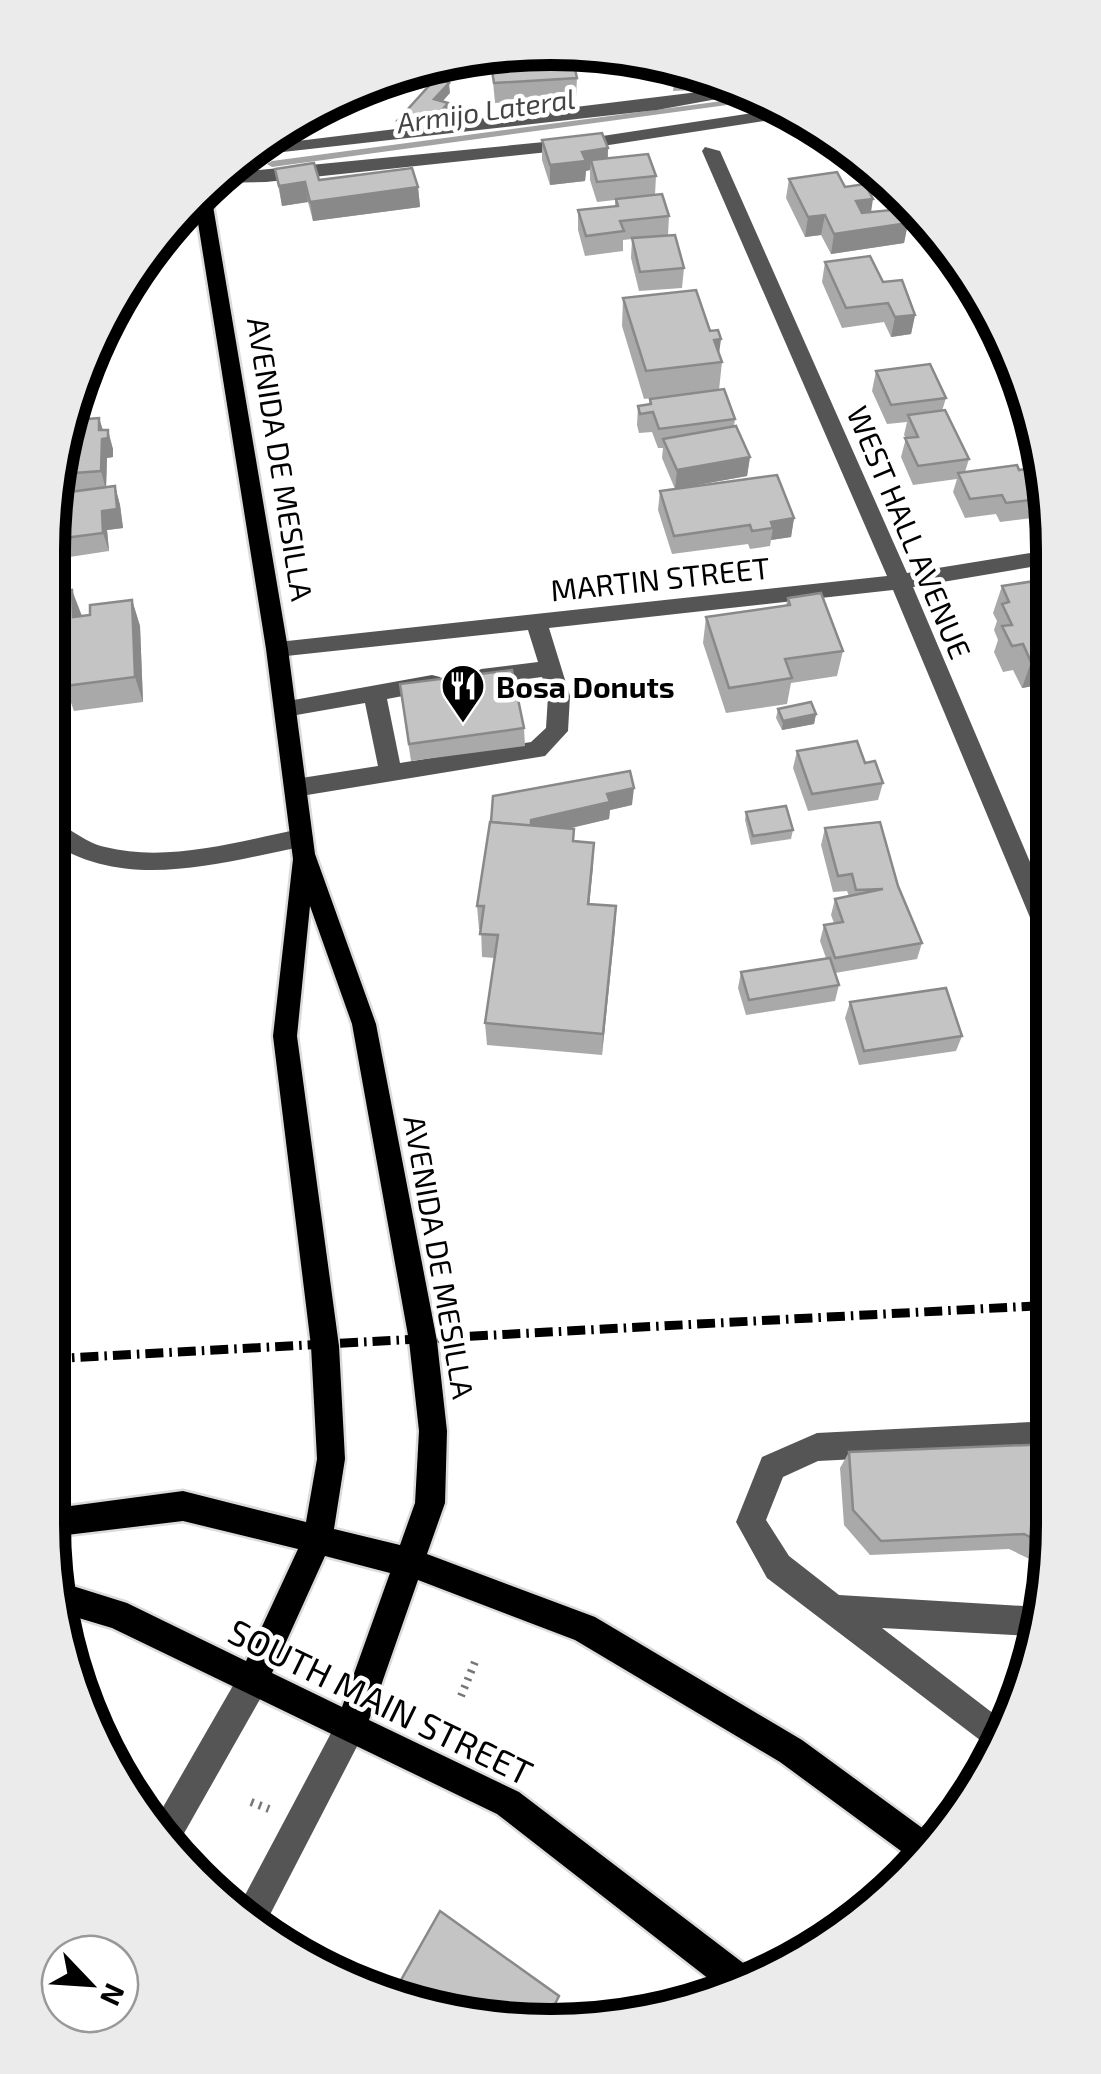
<svg xmlns="http://www.w3.org/2000/svg" width="1101" height="2074" font-family="'Exo 2',sans-serif">
<style>
.lines{fill:none;stroke-linecap:round;stroke-linejoin:round}
.stream{fill:#a3a3a3;fill-rule:evenodd}
.major-casing{stroke:#dbdbdb;stroke-width:5}
.path{stroke:#777;stroke-width:8;stroke-dasharray:2.5 6;stroke-linecap:butt}
.minor{fill:#555;fill-rule:evenodd}
.major{fill:#000;fill-rule:evenodd}
.rail{stroke:#000;stroke-width:9;stroke-dasharray:18 6 2.5 6;stroke-linecap:butt}
.wall{fill:#a9a9a9}
.shaded-wall{fill:#898989}
.building{fill:#c4c4c4;stroke:#898989;stroke-width:2.5}
.labels{text-anchor:middle;dominant-baseline:central;stroke-width:9;stroke-linejoin:round;paint-order:stroke}
.far-water-label{font-size:28px;font-style:italic;fill:#444;stroke:#fff}
.street-label{font-size:30px;fill:#000;stroke:#fff}
.poi-label{font-size:30px;font-weight:bold;fill:#000;stroke:#fff;text-anchor:start}
.near-street-label{font-size:35px;fill:#000;stroke:#fff}
.rim{fill:none;stroke:#000;stroke-width:12}
</style>
<rect width="100%" height="100%" fill="#fff"/>
<g class="lines">
<!-- stream -->
<path class="stream" d="M 760,96 L 771,99 L 272,167 L 267,164 L 272,161 Z"/>
<defs>
<path id="major" d="M 206,190 L 211,194 L 288,649 L 315,854 L 376,1024 L 437,1341 L 447,1431 L 445,1503 L 427,1554 L 595,1617 L 802,1740 L 936,1838 L 916,1862 L 780,1762 L 575,1640 L 418,1580 L 369,1720 L 519,1792 L 755,1972 L 758,1979 L 723,1990 L 497,1814 L 112,1628 L 62,1613 L 60,1582 L 127,1603 L 246,1661 L 298,1549 L 183,1521 L 50,1537 L 48,1509 L 183,1491 L 306,1522 L 317,1459 L 311,1346 L 273,1036 L 293,859 L 266,649 L 195,204 ZM 310,906 L 352,1024 L 409,1341 L 419,1431 L 415,1503 L 400,1545 L 334,1529 L 345,1459 L 339,1346 L 297,1036 ZM 325,1556 L 390,1573 L 342,1707 L 272,1673 Z"/>
</defs>
<!-- major casing -->
<use href="#major" class="major-casing"/>
<!-- path -->
<g class="path">
<path d="M 461,1696 L 477,1657"/>
<path d="M 251,1802 L 269,1809"/>
</g>
<!-- minor -->
<g class="minor">
<path d="M 731,88 L 750,93 L 657,110 L 247,156 L 265,145 Z"/>
<path d="M 786,108 L 797,116 L 596,147 L 266,182 L 211,183 L 218,174 L 596,137 Z"/>
<path d="M 705,147 L 720,151 L 907,573 L 1049,550 L 1049,564 L 913,587 L 1050,909 L 1051,949 L 1042,946 L 1039,939 L 893,590 L 549,628 L 570,696 L 568,731 L 545,756 L 295,797 L 284,788 L 295,779 L 378,766 L 365,703 L 285,717 L 277,715 L 274,709 L 277,703 L 432,675 L 440,677 L 443,683 L 440,689 L 387,699 L 400,763 L 531,742 L 546,728 L 548,696 L 542,677 L 481,685 L 470,677 L 481,669 L 538,662 L 528,630 L 277,657 L 266,649 L 269,643 L 887,576 L 702,151 Z"/>
<path d="M 48,819 C 69,826 83,842 105,847 C 168,863 239,841 301,829 L 309,831 L 313,838 L 309,845 L 301,847 C 218,863 124,893 48,840 Z"/>
<path d="M 1052,1421 L 1052,1449 L 818,1461 L 783,1477 L 766,1520 L 789,1556 L 839,1595 L 1039,1607 L 1031,1636 L 882,1628 L 1007,1724 L 997,1753 L 767,1578 L 736,1522 L 762,1457 L 817,1433 Z"/>
<path d="M 253,1666 L 264,1670 L 268,1681 L 264,1692 L 174,1851 L 151,1828 L 242,1670 Z"/>
<path d="M 350,1713 L 361,1718 L 366,1729 L 261,1932 L 237,1910 L 339,1718 Z"/>
</g>
<!-- major -->
<use href="#major" class="major"/>
<!-- rail -->
<path class="rail" d="M 48,1359 L 1052,1305"/>
</g>
<!-- wall -->
<g class="wall">
<path d="M 492,71 L 577,78 L 576,97 L 495,103 Z"/>
<path d="M 675,73 L 718,85 L 717,89 L 673,91 Z"/>
<path d="M 370,85 L 370,96 L 351,97 L 352,108 L 328,109 Z"/>
<path d="M 542,140 L 608,148 L 608,158 L 656,176 L 655,195 L 669,216 L 668,236 L 684,268 L 682,288 L 639,291 L 631,258 L 632,239 L 623,240 L 623,251 L 585,256 L 578,230 L 578,210 L 615,206 L 615,200 L 597,202 L 590,180 L 590,170 L 586,171 L 585,181 L 550,185 L 542,160 Z"/>
<path d="M 864,160 L 881,171 L 868,172 Z"/>
<path d="M 275,169 L 319,180 L 418,187 L 420,207 L 313,221 L 308,202 L 282,206 Z"/>
<path d="M 789,179 L 845,187 L 871,212 L 908,223 L 904,243 L 831,254 L 821,235 L 805,237 L 786,198 Z"/>
<path d="M 825,262 L 883,282 L 915,315 L 911,334 L 891,337 L 884,322 L 842,328 L 822,282 Z"/>
<path d="M 623,298 L 719,355 L 722,362 L 719,390 L 644,399 L 622,326 Z"/>
<path d="M 876,371 L 946,398 L 942,411 L 969,459 L 965,472 L 1019,470 L 1039,481 L 1041,475 L 1034,462 L 1039,446 L 1049,484 L 1049,504 L 1046,499 L 1040,517 L 1000,522 L 996,514 L 965,518 L 953,492 L 957,479 L 913,485 L 901,457 L 906,438 L 904,435 L 907,422 L 887,424 L 872,391 Z"/>
<path d="M 650,399 L 735,419 L 734,426 L 750,457 L 747,476 L 675,489 L 662,458 L 663,448 L 658,448 L 652,432 L 639,433 L 637,425 L 638,406 L 649,404 Z"/>
<path d="M 99,418 L 103,430 L 113,449 L 113,457 L 107,458 L 106,487 L 115,486 L 120,505 L 123,528 L 107,530 L 109,551 L 50,560 L 49,518 L 59,494 L 57,488 L 75,420 Z"/>
<path d="M 660,491 L 794,518 L 791,537 L 771,540 L 770,546 L 750,549 L 748,544 L 672,554 L 658,510 Z"/>
<path d="M 1049,582 L 1050,683 L 1022,688 L 1013,670 L 1003,672 L 994,652 L 998,640 L 994,630 L 997,621 L 993,613 L 1002,586 Z"/>
<path d="M 48,593 L 82,616 L 90,615 L 132,600 L 140,626 L 143,702 L 74,711 L 65,686 L 65,679 L 48,681 Z"/>
<path d="M 788,598 L 843,651 L 837,676 L 791,683 L 787,704 L 726,713 L 703,643 L 706,617 L 786,605 Z"/>
<path d="M 402,702 L 524,728 L 525,746 L 411,761 Z"/>
<path d="M 778,709 L 816,714 L 814,724 L 782,730 L 776,718 Z"/>
<path d="M 1048,722 L 1050,722 L 1050,758 L 1041,740 Z"/>
<path d="M 797,751 L 865,763 L 883,783 L 878,800 L 808,811 L 793,768 Z"/>
<path d="M 632,805 L 610,810 L 609,819 L 567,829 L 574,841 L 594,843 L 589,904 L 616,906 L 602,1055 L 487,1045 L 485,1023 L 495,958 L 482,957 L 481,929 L 479,929 L 477,906 L 490,822 Z"/>
<path d="M 746,812 L 793,830 L 791,839 L 751,845 L 745,820 Z"/>
<path d="M 825,828 L 898,886 L 922,943 L 917,959 L 835,973 L 839,985 L 835,1001 L 746,1015 L 738,988 L 741,972 L 826,958 L 820,941 L 824,925 L 834,923 L 831,915 L 835,899 L 849,896 L 847,891 L 833,892 L 821,845 Z"/>
<path d="M 850,1002 L 962,1036 L 956,1051 L 859,1065 L 845,1018 Z"/>
<path d="M 1052,1444 L 1052,1556 L 1050,1564 L 1040,1564 L 1009,1549 L 870,1555 L 844,1525 L 840,1468 L 849,1452 Z"/>
</g>
<!-- shaded-wall -->
<g class="shaded-wall">
<path d="M 449,83 L 450,93 L 435,110 L 434,99 Z"/>
<path d="M 448,103 L 449,114 L 438,126 L 399,130 L 398,120 Z"/>
<path d="M 608,148 L 607,168 L 591,160 L 590,170 L 586,171 L 585,181 L 550,185 L 550,165 L 582,152 Z"/>
<path d="M 305,182 L 308,202 L 282,206 L 279,186 Z"/>
<path d="M 418,187 L 420,207 L 313,221 L 310,202 Z"/>
<path d="M 873,199 L 870,219 L 853,221 L 856,201 Z"/>
<path d="M 825,215 L 821,235 L 805,237 L 808,217 Z"/>
<path d="M 908,223 L 904,243 L 831,254 L 834,234 Z"/>
<path d="M 915,315 L 911,334 L 891,337 L 895,317 Z"/>
<path d="M 721,339 L 718,362 L 714,340 Z"/>
<path d="M 99,418 L 105,438 L 108,430 L 113,449 L 113,457 L 107,458 L 106,490 L 101,471 Z"/>
<path d="M 750,457 L 747,476 L 675,489 L 677,470 Z"/>
<path d="M 115,486 L 120,505 L 123,528 L 107,530 L 109,551 L 103,533 L 102,511 Z"/>
<path d="M 794,518 L 791,537 L 771,540 L 773,528 L 771,522 Z"/>
<path d="M 72,590 L 82,616 L 73,617 Z"/>
<path d="M 132,600 L 140,626 L 143,702 L 135,677 Z"/>
<path d="M 1050,659 L 1050,683 L 1022,688 L 1031,662 Z"/>
<path d="M 816,714 L 814,724 L 782,730 L 783,721 Z"/>
<path d="M 634,788 L 632,805 L 610,810 L 609,819 L 532,837 L 531,820 L 607,794 Z"/>
<path d="M 594,843 L 593,867 L 587,927 L 588,904 Z"/>
<path d="M 616,906 L 615,929 L 602,1055 L 603,1034 Z"/>
</g>
<!-- building -->
<g class="building">
<path d="M 574,65 L 577,78 L 494,83 L 492,71 Z"/>
<path d="M 437,77 L 449,83 L 434,99 L 448,103 L 437,116 L 398,120 Z"/>
<path d="M 602,133 L 608,148 L 582,152 L 586,161 L 550,165 L 542,140 Z"/>
<path d="M 648,154 L 656,176 L 597,182 L 591,160 Z"/>
<path d="M 314,163 L 319,180 L 412,168 L 418,187 L 310,202 L 305,182 L 279,186 L 275,169 Z"/>
<path d="M 837,172 L 845,187 L 865,184 L 873,199 L 856,201 L 862,213 L 901,209 L 908,223 L 834,234 L 825,215 L 808,217 L 789,179 Z"/>
<path d="M 662,194 L 669,216 L 620,221 L 624,231 L 586,236 L 578,210 L 618,206 L 616,199 Z"/>
<path d="M 675,235 L 684,268 L 640,272 L 632,238 Z"/>
<path d="M 870,256 L 883,282 L 902,280 L 915,315 L 895,317 L 888,303 L 846,308 L 825,262 Z"/>
<path d="M 696,290 L 710,331 L 718,330 L 721,339 L 714,340 L 722,362 L 646,371 L 623,298 Z"/>
<path d="M 930,364 L 946,398 L 891,405 L 876,371 Z"/>
<path d="M 724,389 L 735,419 L 659,429 L 653,412 L 640,414 L 638,406 L 651,404 L 650,399 Z"/>
<path d="M 945,410 L 969,459 L 918,466 L 905,438 L 918,437 L 908,415 Z"/>
<path d="M 99,418 L 99,430 L 108,430 L 108,438 L 102,439 L 101,471 L 60,474 L 75,420 Z"/>
<path d="M 736,426 L 750,457 L 677,470 L 663,439 Z"/>
<path d="M 1017,465 L 1019,470 L 1032,468 L 1047,498 L 1006,503 L 1002,495 L 970,499 L 958,473 Z"/>
<path d="M 777,475 L 794,518 L 771,522 L 773,528 L 752,531 L 750,525 L 674,536 L 660,491 Z"/>
<path d="M 115,486 L 117,509 L 102,511 L 103,533 L 49,540 L 49,518 L 55,494 Z"/>
<path d="M 1048,579 L 1049,582 L 1050,659 L 1031,662 L 1023,644 L 1012,646 L 1002,626 L 1012,625 L 1002,604 L 1009,602 L 1002,586 Z"/>
<path d="M 72,590 L 73,617 L 90,615 L 90,605 L 132,600 L 135,677 L 65,686 L 64,653 L 48,654 L 48,593 Z"/>
<path d="M 821,593 L 843,651 L 785,659 L 792,678 L 729,688 L 706,617 L 790,605 L 788,598 Z"/>
<path d="M 512,670 L 524,728 L 409,744 L 400,684 Z"/>
<path d="M 811,702 L 816,714 L 783,721 L 778,709 Z"/>
<path d="M 857,741 L 865,763 L 875,761 L 883,783 L 812,794 L 797,751 Z"/>
<path d="M 630,771 L 634,788 L 607,794 L 610,802 L 531,820 L 531,826 L 491,822 L 493,796 Z"/>
<path d="M 786,806 L 793,830 L 753,836 L 746,812 Z"/>
<path d="M 490,822 L 574,829 L 573,841 L 594,843 L 588,904 L 616,906 L 603,1034 L 485,1023 L 498,935 L 480,934 L 484,906 L 477,906 Z"/>
<path d="M 880,822 L 898,886 L 922,943 L 835,958 L 824,925 L 843,922 L 835,899 L 883,889 L 856,890 L 852,874 L 838,876 L 825,828 Z"/>
<path d="M 830,958 L 839,985 L 749,1000 L 741,972 Z"/>
<path d="M 946,988 L 962,1036 L 864,1051 L 850,1002 Z"/>
<path d="M 1052,1444 L 1052,1548 L 1024,1534 L 881,1541 L 853,1510 L 849,1452 Z"/>
<path d="M 440,1911 L 559,1996 L 548,2018 L 421,2010 L 392,1996 Z"/>
</g>
<!-- icons -->
<defs>
<symbol id="restaurant-pin" viewBox="-11 -11 22 30"><path d="M0 17L-7.5 6A9.5 9.5 0 1 1 7.5 6Z" fill="#000" stroke="#fff"/><path d="M-5-6h1v4h1v-4h1v4h1v-4h1v5L-1.5 .5V6h-2V.5L-5-1ZM5-6V6H3V1.5H1.5Q1.5-4 5-6Z" fill="#fff"/></symbol>
</defs>
<g fill-rule="evenodd">
<use href="#restaurant-pin" x="438" y="661" width="50" height="68"/>
</g>
<g class="labels">
<!-- far-water labels -->
<g class="far-water-label">
<text transform="translate(486 110) rotate(-8)">Armijo Lateral</text>
</g>
<!-- street labels -->
<g class="street-label">
<text transform="translate(281 459) rotate(81)">AVENIDA DE MESILLA</text>
<text transform="translate(910 532) rotate(67)">WEST HALL AVENUE</text>
<text transform="translate(660 578) rotate(-6)">MARTIN STREET</text>
<text transform="translate(440 1257) rotate(80)">AVENIDA DE MESILLA</text>
</g>
<!-- poi labels -->
<g class="poi-label">
<text x="496" y="686">Bosa Donuts</text>
</g>
<!-- near-street labels -->
<g class="near-street-label">
<text transform="translate(381 1701) rotate(26)">SOUTH MAIN STREET</text>
</g>
</g>
<!-- crop -->
<path d="M0 0H1101V2074H0ZM550 65H551A485 485 0 0 1 1036 550V1524A485 485 0 0 1 551 2009H550A485 485 0 0 1 65 1524V550A485 485 0 0 1 550 65Z" fill="#ebebeb" fill-rule="evenodd"/>
<path class="rim" d="M550 65H551A485 485 0 0 1 1036 550V1524A485 485 0 0 1 551 2009H550A485 485 0 0 1 65 1524V550A485 485 0 0 1 550 65Z"/>
<!-- north arrow -->
<g transform="translate(90 1984) rotate(115)"><circle r="48" fill="#ffffff" stroke="#999999" stroke-width="2.5"/>
<path d="M0-8L18 38L0 25L-18 38Z" fill="#000000"/>
<text y="-15" font-size="28" font-weight="bold" text-anchor="middle" fill="#000000">N</text>
</g>
</svg>
